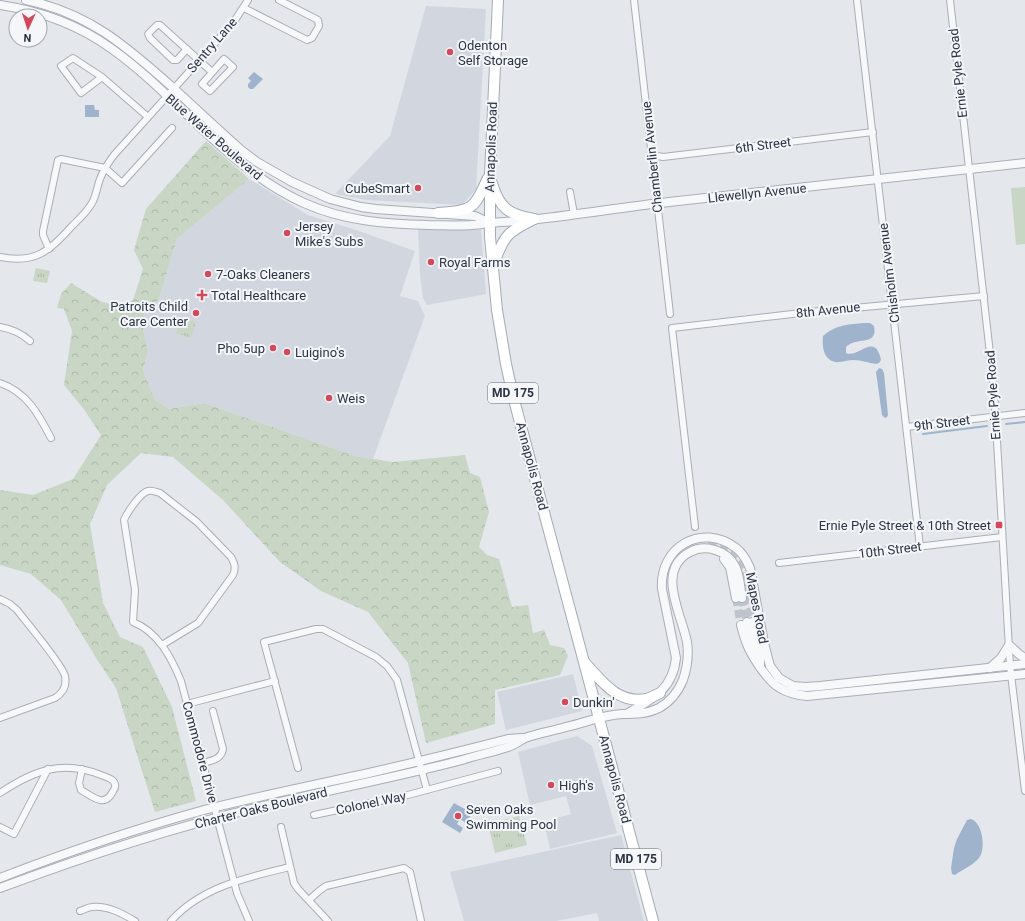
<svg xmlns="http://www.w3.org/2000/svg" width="1025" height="921" font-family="Roboto,sans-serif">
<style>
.built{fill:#d2d6de}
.grass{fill:#c9d6c5}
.forest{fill:url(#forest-crowns)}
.park{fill:url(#park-tufts)}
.water{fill:#9fb4cc}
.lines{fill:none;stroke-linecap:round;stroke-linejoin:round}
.stream{stroke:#9fb4cc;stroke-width:2}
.tertiary-tunnel{stroke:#bfc3cb;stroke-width:8;stroke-dasharray:8 4;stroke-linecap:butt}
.minor-casing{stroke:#a9aeb7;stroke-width:8}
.tertiary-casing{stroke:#a9aeb7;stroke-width:10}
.primary-casing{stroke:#a3abb8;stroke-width:12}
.minor{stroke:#f7f8fa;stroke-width:6}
.tertiary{stroke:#f7f8fa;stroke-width:8}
.primary{stroke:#fff;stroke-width:10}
.poi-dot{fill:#d1495b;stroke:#f4f6f9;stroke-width:1.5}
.labels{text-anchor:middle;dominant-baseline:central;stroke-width:4;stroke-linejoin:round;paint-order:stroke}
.shield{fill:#f4f6f9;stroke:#676e7b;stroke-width:1}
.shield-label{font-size:12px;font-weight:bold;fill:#2b3445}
.street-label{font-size:13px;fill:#2b3445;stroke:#f4f6f9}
.poi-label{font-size:13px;fill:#2b3445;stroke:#f4f6f9;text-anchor:start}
</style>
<defs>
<pattern id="forest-crowns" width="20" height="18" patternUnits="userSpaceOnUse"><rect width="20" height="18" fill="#c9d6c5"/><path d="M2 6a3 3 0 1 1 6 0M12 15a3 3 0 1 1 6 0" fill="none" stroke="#adb8ab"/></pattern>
<pattern id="park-tufts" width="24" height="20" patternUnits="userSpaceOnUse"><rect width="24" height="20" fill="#c9d6c5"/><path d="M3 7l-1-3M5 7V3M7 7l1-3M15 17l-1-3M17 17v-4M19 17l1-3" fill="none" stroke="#adb8ab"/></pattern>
</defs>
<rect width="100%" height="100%" fill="#e4e7ec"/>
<!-- built -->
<g class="built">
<path d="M 426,6 L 486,9 L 476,189 L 462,205 L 366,200 L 335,194 L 390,136 Z"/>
<path d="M 249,179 L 308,215 L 356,230 L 415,251 L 400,296 L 418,301 L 425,316 L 373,459 L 355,456 L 204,403 L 169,409 L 155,400 L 143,370 L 148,352 L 143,329 L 145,312 L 159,299 L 177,239 Z"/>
<path d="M 418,228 L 481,230 L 486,294 L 427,305 L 423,298 L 420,274 Z"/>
<path d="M 573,674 L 582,711 L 506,730 L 497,692 Z"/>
<path d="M 577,736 L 592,746 L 617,833 L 550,849 L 544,822 L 571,814 L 566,796 L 530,805 L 518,752 Z"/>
<path d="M 621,835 L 644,921 L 599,921 L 597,913 L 556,921 L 464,921 L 450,872 Z"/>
</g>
<!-- grass -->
<path class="grass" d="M 1025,187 L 1025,244 L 1016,245 L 1011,188 Z"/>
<!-- forest -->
<path class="forest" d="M 206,141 L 249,179 L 177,239 L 159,299 L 145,312 L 143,329 L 148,352 L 143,370 L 155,400 L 169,409 L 204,403 L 355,456 L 393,462 L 465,455 L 470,473 L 480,477 L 489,512 L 479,547 L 487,555 L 499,559 L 512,607 L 528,605 L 533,633 L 544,630 L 550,645 L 564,648 L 568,656 L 560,675 L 495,690 L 495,724 L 426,743 L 408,663 L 368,612 L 321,591 L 280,562 L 223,500 L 173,457 L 141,453 L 107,485 L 90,524 L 103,603 L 120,637 L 143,647 L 172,707 L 196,801 L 155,812 L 116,688 L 98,661 L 61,600 L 31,574 L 0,565 L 0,490 L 33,495 L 73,479 L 101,435 L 83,408 L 64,385 L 72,331 L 64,309 L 57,308 L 61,294 L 71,283 L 102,302 L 122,306 L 133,300 L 143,269 L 134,250 L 146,209 Z"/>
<!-- park -->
<g class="park">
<path d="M 36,268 L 50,271 L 47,283 L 33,281 Z"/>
<path d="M 181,317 L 196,322 L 191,338 L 176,333 Z"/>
<path d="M 519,816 L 527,845 L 495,853 L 488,824 Z"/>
</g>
<!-- water -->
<g class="water">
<path d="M 254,72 L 263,79 L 253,89 L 250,89 L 248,87 L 248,84 L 251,81 L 248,78 Z"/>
<path d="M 85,105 L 94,105 L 95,110 L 99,110 L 99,117 L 85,117 Z"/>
<path d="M 864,323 L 870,323 L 874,326 C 878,347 857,336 846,347 L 846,353 C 858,359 875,331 881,360 L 879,363 L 876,364 C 869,363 861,360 854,360 C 848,360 841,363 835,362 C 823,359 822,346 823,336 C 835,325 849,324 864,323 Z"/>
<path d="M 879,368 L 882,369 L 884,373 L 888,415 L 887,417 L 885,418 L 882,415 L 876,372 Z"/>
<path d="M 454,803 L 472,813 L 466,823 L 460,819 L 457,824 L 463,828 L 460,833 L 442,822 Z"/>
<path d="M 971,819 C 983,823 986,849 979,858 C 973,865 962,870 955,875 L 952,874 L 951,868 L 954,848 L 957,839 L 967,820 Z"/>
</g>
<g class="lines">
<!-- stream -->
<g class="stream">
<path d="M 1006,424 L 1025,422"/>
<path d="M 923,434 L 987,426"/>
</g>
<!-- tertiary-tunnel -->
<g class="tertiary-tunnel">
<path d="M 708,545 C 725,546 736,554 743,569 L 753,622"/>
<path d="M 736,598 L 741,625"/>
<path d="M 742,598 L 747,622"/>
</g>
<defs>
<g id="minor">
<path d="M 634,0 L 670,314"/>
<path d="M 857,0 L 920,547"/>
<path d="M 950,0 L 994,389 L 1010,666 L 1025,791"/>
<path d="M 244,8 L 307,40 L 312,38 L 319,26 L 318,20 L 279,0"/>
<path d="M 187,49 L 177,60 L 173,60 L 150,38 L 148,34 L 157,25 L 160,25 L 212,72"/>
<path d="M 224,59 L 233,67 L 210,91 L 202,84 Z"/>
<path d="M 102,77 L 81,93 L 61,66 L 73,58 L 102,77 L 148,117"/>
<path d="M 652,155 L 663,157 L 873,132"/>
<path d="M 570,192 L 574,214"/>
<path d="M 49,249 L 43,235 L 43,231 L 58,160 L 61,159 L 105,168 L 122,183 L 172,128"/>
<path d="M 0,257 C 35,264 50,251 72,226 C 79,219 87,212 92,203 C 96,196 97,187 100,179 C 103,171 108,163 114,155 L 233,23 L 248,0"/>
<path d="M 0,327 C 12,329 21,333 30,341"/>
<path d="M 0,383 C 27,392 39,415 51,438"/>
<path d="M 907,427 L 1025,413"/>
<path d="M 695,527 L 672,328 L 810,312 L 984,296"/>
<path d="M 779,563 L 1002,537"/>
<path d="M 0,599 L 10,604 L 17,610 C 27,623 62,664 65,676 C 67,686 63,693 55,698 L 0,718"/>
<path d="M 162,645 L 198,623 L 233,575 C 236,568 235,564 231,557 L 197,522 L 160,493 C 156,492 152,490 148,491 C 140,493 127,513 124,520 L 135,590 L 133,622 C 158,632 171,657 181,681 L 237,893 L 249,921"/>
<path d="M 187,704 L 275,681"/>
<path d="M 203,763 C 212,760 221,760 223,749 L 213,711"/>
<path d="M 298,768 L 264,642 L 316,629 L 323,629 L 376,657 L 387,666 L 397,680 L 427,790"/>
<path d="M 0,793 C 33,771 62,759 101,775 C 106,777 115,779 115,785 C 116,788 113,791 112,793 C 104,808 92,796 81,790 L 79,783 L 82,769"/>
<path d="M 314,815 L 404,796 L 498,771"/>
<path d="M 0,827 L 14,834 L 48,769"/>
<path d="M 281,827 L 294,883 L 298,889 L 328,921"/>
<path d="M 309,900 L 319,891 L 326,886 L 404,868 L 410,872 L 421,921"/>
<path d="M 80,911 C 84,910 88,907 92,907 C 107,905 123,914 135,921"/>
<path d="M 171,921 C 201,887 248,877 290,867"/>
</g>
<g id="tertiary">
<path d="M 26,0 C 88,13 125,45 171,86 C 194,107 217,129 241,150 L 257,162 L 292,182 L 330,199 L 361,207 L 376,209 L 475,216 L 490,223"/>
<path d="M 0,5 C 40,11 79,25 112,49 C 179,97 228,169 304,203 C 344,221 385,224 428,225 C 443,225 458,226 472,225 C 478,225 483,224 489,223 C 505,222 522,221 538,219 C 582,214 625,207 669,202 C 788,189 907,177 1025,163"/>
<path d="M 724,559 L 730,567 L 736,598"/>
<path d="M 747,622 L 754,650"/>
<path d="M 753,622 L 760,656 L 760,667"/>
<path d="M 741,625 C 746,645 750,653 762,670 C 767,676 772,684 780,688 C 788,693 797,695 807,696 L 1025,674"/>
<path d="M 990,668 L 1001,658 L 1009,645 L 1020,655 L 1025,658"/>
<path d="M 628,713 C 653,699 673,689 676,658 L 662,589 C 659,547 702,522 736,548 C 743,553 747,561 750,568 L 764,643 L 770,666 L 779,678 L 793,686 L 806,687 L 820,686 L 1025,664"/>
<path d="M 0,878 C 67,852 135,829 204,810 C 259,796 314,785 369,773 C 416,762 462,751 508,739 L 522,738"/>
<path d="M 0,888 C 88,855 176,826 268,805 C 333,789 398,777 462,760 C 477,755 493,752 508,747 C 514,745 519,741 525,738 C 538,733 553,731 566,727 C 584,723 603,715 622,714 C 635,714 647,714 659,708 C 670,702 678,692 683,680 C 687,668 689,655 687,642 C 682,615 655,570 690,552 C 705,544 727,550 735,566 C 740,575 740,588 742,598"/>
</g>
<g id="primary">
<path d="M 498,0 L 490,175 L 490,237 L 497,310 L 506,364 L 513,396 L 653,921"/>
<path d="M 492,183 C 499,208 509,215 534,219"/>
<path d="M 438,213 C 474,210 473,210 488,178"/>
<path d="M 494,263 C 504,236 507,232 534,219"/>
<path d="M 585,663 C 602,681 617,704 646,699 C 650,698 656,695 660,693"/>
</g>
</defs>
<!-- minor casing -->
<use href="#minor" class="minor-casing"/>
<!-- tertiary casing -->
<use href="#tertiary" class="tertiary-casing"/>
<!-- primary casing -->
<use href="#primary" class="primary-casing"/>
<!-- minor -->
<use href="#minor" class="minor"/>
<!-- tertiary -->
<use href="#tertiary" class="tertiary"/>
<!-- primary -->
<use href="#primary" class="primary"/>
</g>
<!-- markers -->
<g class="poi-dot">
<circle cx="450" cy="52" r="4"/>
<circle cx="418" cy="188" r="4"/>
<circle cx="287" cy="233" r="4"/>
<circle cx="431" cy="262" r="4"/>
<circle cx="208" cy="274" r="4"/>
<path d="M200 289h4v4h4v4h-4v4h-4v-4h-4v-4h4z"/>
<circle cx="196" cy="313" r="4"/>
<circle cx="273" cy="348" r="4"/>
<circle cx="287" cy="352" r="4"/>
<circle cx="329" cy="398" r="4"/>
<rect x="995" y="521" width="8" height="8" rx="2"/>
<circle cx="565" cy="702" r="4"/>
<circle cx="551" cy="785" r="4"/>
<circle cx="458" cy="816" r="4"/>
</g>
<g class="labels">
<!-- shield labels -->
<g class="shield">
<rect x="488" y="383" width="50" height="20" rx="3"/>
<rect x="611" y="849" width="50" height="20" rx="3"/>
</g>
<g class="shield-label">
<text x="513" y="393">MD 175</text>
<text x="636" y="859">MD 175</text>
</g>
<!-- street labels -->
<g class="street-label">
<text transform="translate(212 45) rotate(-49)">Sentry Lane</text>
<text transform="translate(958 73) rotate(-96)">Ernie Pyle Road</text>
<text transform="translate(214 137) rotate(41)">Blue Water Boulevard</text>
<text transform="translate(763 145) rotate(-7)">6th Street</text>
<text transform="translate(491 147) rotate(-88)">Annapolis Road</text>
<text transform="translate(652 157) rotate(-96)">Chamberlin Avenue</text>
<text transform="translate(757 193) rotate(-6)">Llewellyn Avenue</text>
<text transform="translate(889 273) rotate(-97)">Chisholm Avenue</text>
<text transform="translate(828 310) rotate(-6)">8th Avenue</text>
<text transform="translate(993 395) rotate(-94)">Ernie Pyle Road</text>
<text transform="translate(942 423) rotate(-7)">9th Street</text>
<text transform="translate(532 466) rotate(75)">Annapolis Road</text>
<text transform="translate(890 550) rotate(-7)">10th Street</text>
<text transform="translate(757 608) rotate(79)">Mapes Road</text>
<text transform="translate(200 752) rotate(75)">Commodore Drive</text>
<text transform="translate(615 779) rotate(75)">Annapolis Road</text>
<text transform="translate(371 803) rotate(-12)">Colonel Way</text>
<text transform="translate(261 808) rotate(-14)">Charter Oaks Boulevard</text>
</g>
<!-- poi labels -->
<g class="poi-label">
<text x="458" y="45">Odenton<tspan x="458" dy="15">Self Storage</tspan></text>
<text x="410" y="188" text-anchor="end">CubeSmart</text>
<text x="295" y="226">Jersey<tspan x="295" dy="15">Mike's Subs</tspan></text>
<text x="439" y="262">Royal Farms</text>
<text x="216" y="274">7-Oaks Cleaners</text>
<text x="211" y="295">Total Healthcare</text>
<text x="188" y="306" text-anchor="end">Patroits Child<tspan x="188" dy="15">Care Center</tspan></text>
<text x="265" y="348" text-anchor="end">Pho 5up</text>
<text x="295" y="352">Luigino's</text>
<text x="337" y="398">Weis</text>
<text x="991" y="525" text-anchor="end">Ernie Pyle Street &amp; 10th Street</text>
<text x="573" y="702">Dunkin'</text>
<text x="559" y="785">High's</text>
<text x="466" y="809">Seven Oaks<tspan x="466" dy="15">Swimming Pool</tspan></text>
</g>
</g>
<!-- north arrow -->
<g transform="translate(28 28) rotate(183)"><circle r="19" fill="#f4f6f9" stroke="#a4a8b1"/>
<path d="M0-3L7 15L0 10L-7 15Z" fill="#d1495b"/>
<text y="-6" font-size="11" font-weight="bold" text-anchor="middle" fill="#2b3445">N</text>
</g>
</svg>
